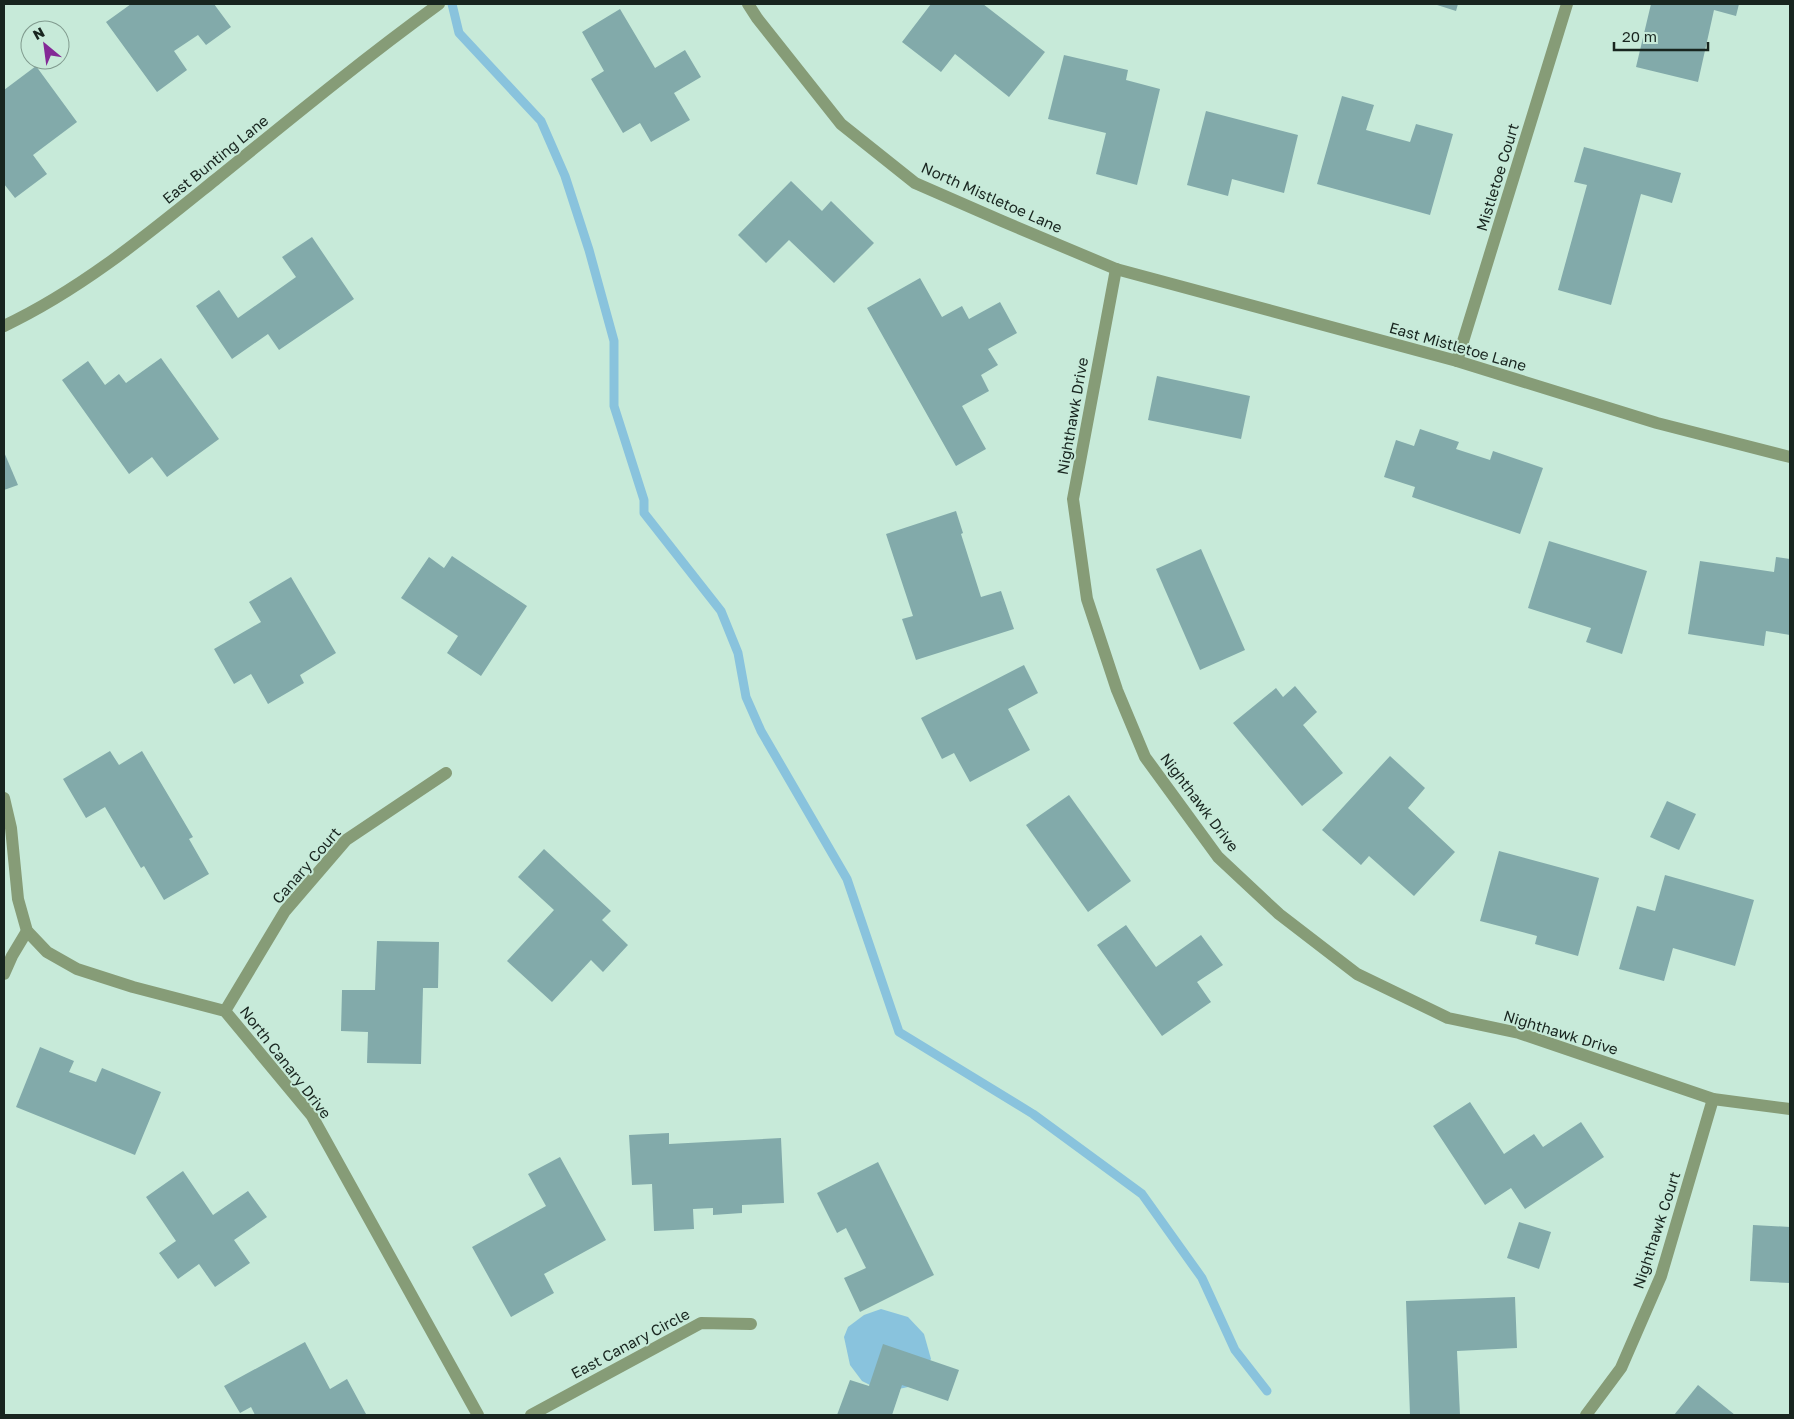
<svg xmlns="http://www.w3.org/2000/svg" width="1794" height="1419" font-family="'Golos Text',sans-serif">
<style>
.water{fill:#89c3dd}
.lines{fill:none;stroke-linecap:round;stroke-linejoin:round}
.stream{stroke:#89c3dd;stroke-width:9}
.building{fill:#82aaaa}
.minor{stroke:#869c77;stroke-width:12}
.labels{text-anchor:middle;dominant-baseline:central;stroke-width:4;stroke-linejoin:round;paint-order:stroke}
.street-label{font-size:15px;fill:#18251f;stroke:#c7ead9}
</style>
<rect width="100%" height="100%" fill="#c7ead9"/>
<!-- water -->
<path class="water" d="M 881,1309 L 908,1317 L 924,1334 L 931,1359 L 913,1386 L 884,1392 L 862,1381 L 850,1365 L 844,1337 L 848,1327 L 864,1315 Z"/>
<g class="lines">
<!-- stream -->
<path class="stream" d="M 452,4 L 459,33 L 541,121 L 565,176 L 589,250 L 614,341 L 614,406 L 644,500 L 644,513 L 721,611 L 738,653 L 746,697 L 761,731 L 847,879 L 899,1032 L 1033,1114 L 1142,1194 L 1202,1278 L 1235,1350 L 1267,1391"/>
</g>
<!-- building -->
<g class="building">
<path d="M 131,4 L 214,4 L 231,27 L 206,45 L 198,35 L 174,51 L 187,70 L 157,92 L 106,22 Z"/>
<path d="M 931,4 L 983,4 L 1045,52 L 1009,97 L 955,54 L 941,72 L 902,42 Z"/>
<path d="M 1434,4 L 1458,4 L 1456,11 Z"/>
<path d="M 1651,4 L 1739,4 L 1736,16 L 1714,10 L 1698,82 L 1636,67 Z"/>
<path d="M 620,9 L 655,68 L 685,50 L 701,77 L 674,93 L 690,120 L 651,142 L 640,123 L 623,133 L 591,79 L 604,71 L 582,32 Z"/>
<path d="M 1064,55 L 1128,70 L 1126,80 L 1160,89 L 1137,185 L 1096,174 L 1106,133 L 1048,119 Z"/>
<path d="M 36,66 L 77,122 L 33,155 L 47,174 L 15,198 L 4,184 L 4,90 Z"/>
<path d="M 1342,96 L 1374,105 L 1366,130 L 1410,142 L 1416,124 L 1453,134 L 1430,215 L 1317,184 Z"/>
<path d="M 1206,111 L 1298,135 L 1284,193 L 1232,179 L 1228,196 L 1187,185 Z"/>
<path d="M 1584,147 L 1681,173 L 1672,203 L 1641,194 L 1611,305 L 1558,290 L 1587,185 L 1574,182 Z"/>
<path d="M 791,181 L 822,211 L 831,201 L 874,243 L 834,283 L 789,240 L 766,263 L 738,235 Z"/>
<path d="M 312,237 L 354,299 L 279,350 L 268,334 L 232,359 L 196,306 L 219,290 L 238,318 L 296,277 L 282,257 Z"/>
<path d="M 920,278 L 942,317 L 962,306 L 969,319 L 1000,302 L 1017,333 L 988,349 L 998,365 L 981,375 L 989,391 L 962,406 L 986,449 L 956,466 L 867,308 Z"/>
<path d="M 161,358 L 219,439 L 167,477 L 152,457 L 129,474 L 62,380 L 88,361 L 105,385 L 119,374 L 126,383 Z"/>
<path d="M 1157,376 L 1250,396 L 1241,439 L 1148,420 Z"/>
<path d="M 1420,429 L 1459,442 L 1456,449 L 1490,460 L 1493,451 L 1543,468 L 1520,534 L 1412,497 L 1415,487 L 1384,477 L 1396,440 L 1414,446 Z"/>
<path d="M 4,452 L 18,485 L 4,490 Z"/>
<path d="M 956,511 L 963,533 L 961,534 L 981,597 L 1001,591 L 1014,629 L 916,660 L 902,619 L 913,616 L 886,534 Z"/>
<path d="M 1549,541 L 1647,571 L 1622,654 L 1586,642 L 1591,628 L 1528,608 Z"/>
<path d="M 1201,549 L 1245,650 L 1200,670 L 1156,569 Z"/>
<path d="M 452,556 L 527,606 L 481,676 L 447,653 L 458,636 L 401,598 L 429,557 L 444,568 Z"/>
<path d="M 1776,557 L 1790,559 L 1790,635 L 1766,631 L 1764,646 L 1688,634 L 1700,561 L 1774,572 Z"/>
<path d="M 291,577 L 336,653 L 300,675 L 304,683 L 268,704 L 251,674 L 234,684 L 214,649 L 261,622 L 249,602 Z"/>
<path d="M 1024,665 L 1038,693 L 1008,709 L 1030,750 L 970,782 L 954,753 L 942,759 L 921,718 Z"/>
<path d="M 1295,686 L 1317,712 L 1303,725 L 1343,773 L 1302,806 L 1233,723 L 1276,688 L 1283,697 Z"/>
<path d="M 110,751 L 119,765 L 142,751 L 193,837 L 189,839 L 209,874 L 164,900 L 144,866 L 141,868 L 105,807 L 86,818 L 63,779 Z"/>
<path d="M 1390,756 L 1425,788 L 1408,808 L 1455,852 L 1414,896 L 1369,856 L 1361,865 L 1322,830 Z"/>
<path d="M 1069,795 L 1131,881 L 1088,912 L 1026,825 Z"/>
<path d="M 1667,801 L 1696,814 L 1679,850 L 1650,837 Z"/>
<path d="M 544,849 L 611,911 L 602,920 L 628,945 L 603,972 L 591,960 L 552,1002 L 507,961 L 554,910 L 518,877 Z"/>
<path d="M 1499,851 L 1599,878 L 1578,956 L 1535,944 L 1537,936 L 1480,921 Z"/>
<path d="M 1665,875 L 1754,900 L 1735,966 L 1673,948 L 1664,981 L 1619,969 L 1637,906 L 1655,911 Z"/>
<path d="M 1126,925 L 1156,967 L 1201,935 L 1223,965 L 1197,982 L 1211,1002 L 1162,1036 L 1097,945 Z"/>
<path d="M 377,941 L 439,942 L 438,988 L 423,988 L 421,1064 L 367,1063 L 368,1032 L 341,1031 L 342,990 L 375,990 Z"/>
<path d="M 40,1047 L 74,1061 L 69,1072 L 96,1082 L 102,1068 L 161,1092 L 135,1155 L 16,1107 Z"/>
<path d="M 1470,1102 L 1504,1154 L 1534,1134 L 1543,1147 L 1581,1122 L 1604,1157 L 1525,1209 L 1511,1188 L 1485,1205 L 1433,1126 Z"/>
<path d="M 669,1133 L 669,1144 L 781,1138 L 784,1203 L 742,1205 L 742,1213 L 713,1215 L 713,1208 L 693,1209 L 694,1229 L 654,1231 L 652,1184 L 632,1185 L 629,1135 Z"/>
<path d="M 560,1157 L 606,1240 L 544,1274 L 554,1293 L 511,1317 L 472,1247 L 546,1206 L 528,1174 Z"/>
<path d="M 878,1162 L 934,1275 L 860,1312 L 844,1278 L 866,1268 L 846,1228 L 837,1233 L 817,1193 Z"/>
<path d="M 183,1171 L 213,1215 L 248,1191 L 267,1217 L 234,1240 L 250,1263 L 215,1287 L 199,1264 L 178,1279 L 159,1253 L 176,1241 L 146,1197 Z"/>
<path d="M 1519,1222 L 1551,1232 L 1539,1269 L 1507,1258 Z"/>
<path d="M 1753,1225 L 1790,1227 L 1790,1283 L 1750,1281 Z"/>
<path d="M 1515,1297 L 1517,1348 L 1457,1351 L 1460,1415 L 1410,1415 L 1406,1301 Z"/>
<path d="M 305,1342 L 330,1389 L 347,1379 L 366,1414 L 255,1415 L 251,1407 L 240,1413 L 224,1386 Z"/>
<path d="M 883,1344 L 959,1370 L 948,1401 L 902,1385 L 892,1415 L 837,1415 L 850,1380 L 869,1386 Z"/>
<path d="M 1698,1385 L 1735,1415 L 1674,1415 Z"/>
</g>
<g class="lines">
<!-- minor -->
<g class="minor">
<path d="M 748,4 L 757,18 L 841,124 L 915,183 L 1002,221 L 1116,269 L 1457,361 L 1657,423 L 1790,457"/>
<path d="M 1116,269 L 1073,499 L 1087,599 L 1117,690 L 1145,757 L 1218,857 L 1279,914 L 1357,974 L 1448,1018 L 1519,1033 L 1713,1099 L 1790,1109"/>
<path d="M 4,326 C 82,289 148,234 215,180 C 289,120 362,60 439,4"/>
<path d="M 1457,361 L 1567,4"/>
<path d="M 4,798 L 11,828 L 18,899 L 27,931 L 47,952 L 77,969 L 133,987 L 225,1011 L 312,1116 L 478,1415"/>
<path d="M 4,974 L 12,956 L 27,931"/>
<path d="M 225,1011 L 285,911 L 346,840 L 446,773"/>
<path d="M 531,1415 L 701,1323 L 751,1324"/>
<path d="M 1586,1415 L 1621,1368 L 1661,1276 L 1713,1099"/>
</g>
</g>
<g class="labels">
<!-- street labels -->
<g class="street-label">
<text transform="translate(215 159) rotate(-39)">East Bunting Lane</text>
<text transform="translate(1497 177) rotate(-73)">Mistletoe Court</text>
<text transform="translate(992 197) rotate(24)">North Mistletoe Lane</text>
<text transform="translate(1458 346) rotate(16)">East Mistletoe Lane</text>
<text transform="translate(1072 416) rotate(-80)">Nighthawk Drive</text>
<text transform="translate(1200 802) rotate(53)">Nighthawk Drive</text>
<text transform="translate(306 865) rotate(-49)">Canary Court</text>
<text transform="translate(1561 1032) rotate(17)">Nighthawk Drive</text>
<text transform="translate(286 1062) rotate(52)">North Canary Drive</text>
<text transform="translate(1656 1230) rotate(-72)">Nighthawk Court</text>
<text transform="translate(630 1343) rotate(-28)">East Canary Circle</text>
</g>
</g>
<!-- border -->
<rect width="1794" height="1419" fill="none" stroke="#18251f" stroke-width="10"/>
<!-- north arrow -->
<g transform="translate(45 45) rotate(331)"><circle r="24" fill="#c7ead9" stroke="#819b8f"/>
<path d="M0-4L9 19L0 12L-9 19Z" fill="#832996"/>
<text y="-8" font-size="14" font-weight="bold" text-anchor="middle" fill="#18251f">N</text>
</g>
<!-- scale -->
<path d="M1614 42v8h94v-8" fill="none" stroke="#18251f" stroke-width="2.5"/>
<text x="1622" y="42" font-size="15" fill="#18251f" stroke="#c7ead9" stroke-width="4" paint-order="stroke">20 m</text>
</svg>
